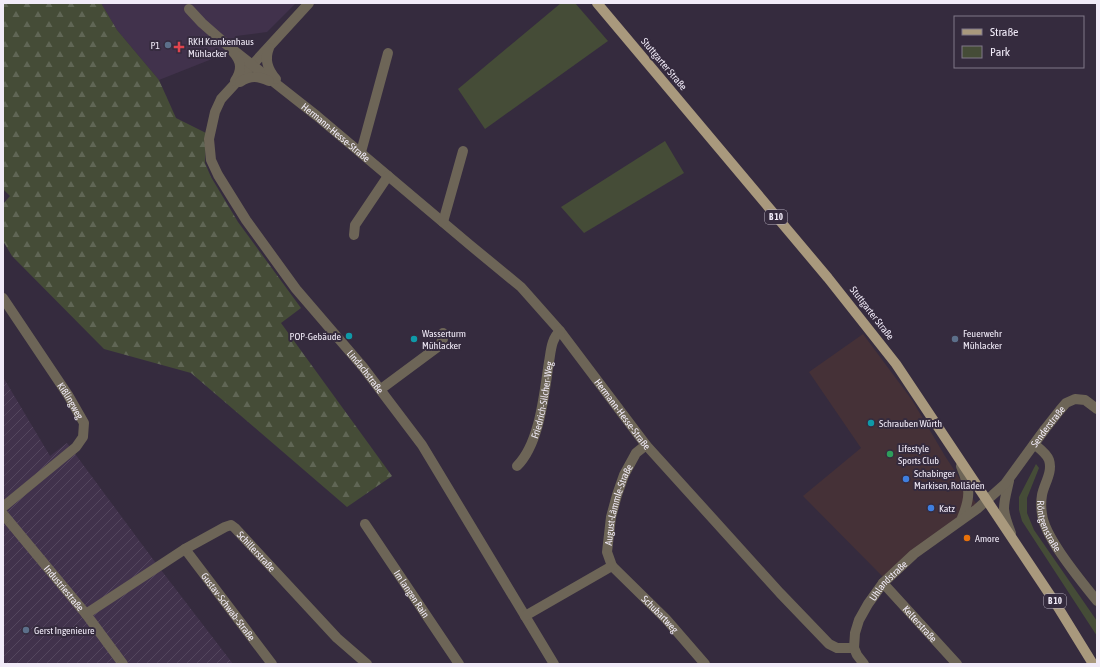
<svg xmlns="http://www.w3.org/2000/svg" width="1100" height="667" font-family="'Asap Condensed',sans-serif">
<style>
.commercial{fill:#453137}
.industrial{fill:url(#industrial-furrows)}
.built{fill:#41324c}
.green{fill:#454c37}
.forest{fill:url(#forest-firs)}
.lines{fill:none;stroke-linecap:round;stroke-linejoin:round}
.minor{stroke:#6d6557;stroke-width:10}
.major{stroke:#a9997d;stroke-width:10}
.service-dot{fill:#5c6f8a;stroke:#352b3e;stroke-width:1.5}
.health-dot{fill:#e0444e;stroke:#352b3e;stroke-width:1.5}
.culture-dot{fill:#0f9aa8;stroke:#352b3e;stroke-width:1.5}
.leisure-dot{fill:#2e9e5b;stroke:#352b3e;stroke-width:1.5}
.shop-dot{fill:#3f7fe0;stroke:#352b3e;stroke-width:1.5}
.food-dot{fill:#e8710a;stroke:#352b3e;stroke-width:1.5}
.labels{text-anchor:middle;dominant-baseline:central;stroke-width:4;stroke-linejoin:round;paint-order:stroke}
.shield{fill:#352b3e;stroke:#b9b1c0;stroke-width:1}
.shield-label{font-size:9px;font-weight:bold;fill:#f1ebf8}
.poi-label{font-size:10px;fill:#f1ebf8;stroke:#352b3e;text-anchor:start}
.street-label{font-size:10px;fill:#f1ebf8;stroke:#352b3e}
</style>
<defs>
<pattern id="industrial-furrows" width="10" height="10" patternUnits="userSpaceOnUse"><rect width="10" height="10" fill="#41324c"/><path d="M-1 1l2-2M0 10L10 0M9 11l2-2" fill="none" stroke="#54465e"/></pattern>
<pattern id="forest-firs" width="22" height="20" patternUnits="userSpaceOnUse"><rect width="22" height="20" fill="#454c37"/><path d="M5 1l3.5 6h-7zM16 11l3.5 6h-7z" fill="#606655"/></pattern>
</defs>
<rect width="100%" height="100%" fill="#352b3e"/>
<!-- commercial -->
<path class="commercial" d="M 863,334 L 912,400 L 945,456 L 977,505 L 885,579 L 803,496 L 861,448 L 809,372 Z"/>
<!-- industrial -->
<path class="industrial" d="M 3,377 L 50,456 L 67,443 L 158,566 L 233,664 L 3,664 Z"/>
<!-- built -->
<path class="built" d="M 101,3 L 296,3 L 267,32 L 236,36 L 217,57 L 159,80 L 117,30 Z"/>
<!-- green -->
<g class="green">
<path d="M 561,3 L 575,3 L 608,41 L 485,129 L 458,89 Z"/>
<path d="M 665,141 L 684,173 L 584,233 L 561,207 Z"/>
<path d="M 1036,464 L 1039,468 L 1027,498 L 1027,513 L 1034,530 L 1097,621 L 1097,636 L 1022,521 L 1019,510 L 1019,497 Z"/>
</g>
<!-- forest -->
<path class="forest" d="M 3,3 L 101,3 L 117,30 L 159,80 L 176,118 L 206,133 L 205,163 L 211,177 L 238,222 L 301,308 L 281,323 L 392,476 L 347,507 L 191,373 L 104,349 L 12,256 L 3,241 L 3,204 L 10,196 L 3,189 Z"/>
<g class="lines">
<!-- minor -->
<g class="minor">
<path id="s1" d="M 309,3 L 221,99 L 215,112 L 209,139 L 211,160 L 218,175 L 246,220 L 296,289 L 363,367 L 422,445 L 554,664"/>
<path id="s2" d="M 189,9 L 202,23 L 227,45 L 317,116 L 470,245 L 521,287 L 560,331 L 646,445 L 780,593 L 829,644 L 837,648 L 854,648"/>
<path d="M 269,48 C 264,60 268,70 276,79"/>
<path d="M 233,52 C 242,62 242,70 235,81"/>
<path d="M 240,82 C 251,75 258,76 269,81"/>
<path d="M 361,152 L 388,53"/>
<path d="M 443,222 L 463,151"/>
<path d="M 354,235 L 355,225 L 388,176"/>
<path id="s3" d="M 3,298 L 68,395 L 84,423 L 83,437 L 76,447 L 3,507"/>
<path d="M 381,389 L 439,346 L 443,339 L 443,333"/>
<path id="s4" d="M 1034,444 C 1039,448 1047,454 1049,460 C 1053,472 1044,484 1042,495 C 1041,501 1041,508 1042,514 C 1044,537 1082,582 1097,601"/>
<path id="s5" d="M 517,466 C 540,443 544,394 549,362 C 551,351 551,339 560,331"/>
<path d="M 961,466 C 970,488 971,496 962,518"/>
<path d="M 1009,481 C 1003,507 1001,508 1011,533"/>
<path id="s6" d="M 3,514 L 86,614 L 123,664"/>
<path id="s7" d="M 365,524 L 459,664"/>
<path id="s8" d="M 185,549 L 272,664"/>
<path id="s9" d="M 612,566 L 666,619 L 705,664"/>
<path id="s10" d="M 883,583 L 957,664"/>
<path id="s11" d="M 86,614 L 185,549 L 225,527 L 231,525 L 235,528 L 337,638 L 367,664"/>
<path id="s12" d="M 525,616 L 612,566 L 607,552 L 611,517 L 617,495 L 624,475 L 636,453 L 646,445"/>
<path id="s13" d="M 864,664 L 857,655 L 854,648 L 855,633 L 859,620 L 868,604 L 883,583 L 914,554 L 977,509 L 1005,484 L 1045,429 L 1060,410 L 1066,403 L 1075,399 L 1085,400 L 1097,409"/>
</g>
<!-- major -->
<path class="major" d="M 597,3 L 828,278 L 896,364 L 1056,604 L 1093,664"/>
</g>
<!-- markers -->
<g class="service-dot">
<circle cx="168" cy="45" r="4"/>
<circle cx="955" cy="339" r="4"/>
<circle cx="26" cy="630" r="4"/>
</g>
<path class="health-dot" d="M177 41h4v4h4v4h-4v4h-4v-4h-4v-4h4z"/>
<g class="culture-dot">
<circle cx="349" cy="336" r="4"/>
<circle cx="414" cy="339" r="4"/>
<circle cx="871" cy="423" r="4"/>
</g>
<circle class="leisure-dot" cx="890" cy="454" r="4"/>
<g class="shop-dot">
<circle cx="906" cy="479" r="4"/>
<circle cx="931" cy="508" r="4"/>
</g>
<circle class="food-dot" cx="967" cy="538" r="4"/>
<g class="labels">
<!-- shield labels -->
<g class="shield">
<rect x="765" y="210" width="22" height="14" rx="3"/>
<rect x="1044" y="594" width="22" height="14" rx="3"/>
</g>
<g class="shield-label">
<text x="776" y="217">B 10</text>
<text x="1055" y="601">B 10</text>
</g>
<!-- poi labels -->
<g class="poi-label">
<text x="188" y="41">RKH Krankenhaus<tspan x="188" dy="12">Mühlacker</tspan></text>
<text x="160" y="45" text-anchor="end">P1</text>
<text x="422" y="333">Wasserturm<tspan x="422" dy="12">Mühlacker</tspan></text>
<text x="963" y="333">Feuerwehr<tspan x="963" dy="12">Mühlacker</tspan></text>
<text x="341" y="336" text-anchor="end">POP-Gebäude</text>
<text x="879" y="423">Schrauben Würth</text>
<text x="898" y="448">Lifestyle<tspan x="898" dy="12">Sports Club</tspan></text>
<text x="914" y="473">Schabinger<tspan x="914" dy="12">Markisen, Rolläden</tspan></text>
<text x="939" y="508">Katz</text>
<text x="975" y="538">Amore</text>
<text x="34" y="630">Gerst Ingenieure</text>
</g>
<!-- street labels -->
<g class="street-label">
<text transform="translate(664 64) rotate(50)">Stuttgarter Straße</text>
<text stroke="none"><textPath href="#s2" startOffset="192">Hermann-Hesse-Straße</textPath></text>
<text transform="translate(872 313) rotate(52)">Stuttgarter Straße</text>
<text stroke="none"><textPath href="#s1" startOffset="456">Lindachstraße</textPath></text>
<text stroke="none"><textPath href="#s5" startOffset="72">Friedrich-Silcher-Weg</textPath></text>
<text stroke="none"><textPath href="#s3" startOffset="123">Kißlingweg</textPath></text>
<text stroke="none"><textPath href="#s2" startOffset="596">Hermann-Hesse-Straße</textPath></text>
<text stroke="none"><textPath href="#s13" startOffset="321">Senderstraße</textPath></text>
<text stroke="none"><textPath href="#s12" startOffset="164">August-Lämmle-Straße</textPath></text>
<text stroke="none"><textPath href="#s4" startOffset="91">Röntgenstraße</textPath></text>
<text stroke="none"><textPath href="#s11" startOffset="207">Schillerstraße</textPath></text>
<text stroke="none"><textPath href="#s13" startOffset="97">Uhlandstraße</textPath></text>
<text stroke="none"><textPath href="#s6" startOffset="96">Industriestraße</textPath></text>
<text stroke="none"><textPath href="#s7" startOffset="84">Im langen Rain</textPath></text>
<text stroke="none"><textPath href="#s8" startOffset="72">Gustav-Schwab-Straße</textPath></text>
<text stroke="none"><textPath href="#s9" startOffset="68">Schubartweg</textPath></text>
<text stroke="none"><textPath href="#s10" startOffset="55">Kelterstraße</textPath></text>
</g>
</g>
<!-- border -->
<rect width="1100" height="667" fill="none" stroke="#f1ebf8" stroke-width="8"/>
<!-- legend -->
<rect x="954" y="16" width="130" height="52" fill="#352b3e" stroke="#807888"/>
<rect x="962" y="29" width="20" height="6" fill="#a9997d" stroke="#807888"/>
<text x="990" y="36" font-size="12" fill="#f1ebf8">Straße</text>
<rect x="962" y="46" width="20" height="12" fill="#454c37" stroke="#807888"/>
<text x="990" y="56" font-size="12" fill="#f1ebf8">Park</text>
</svg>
